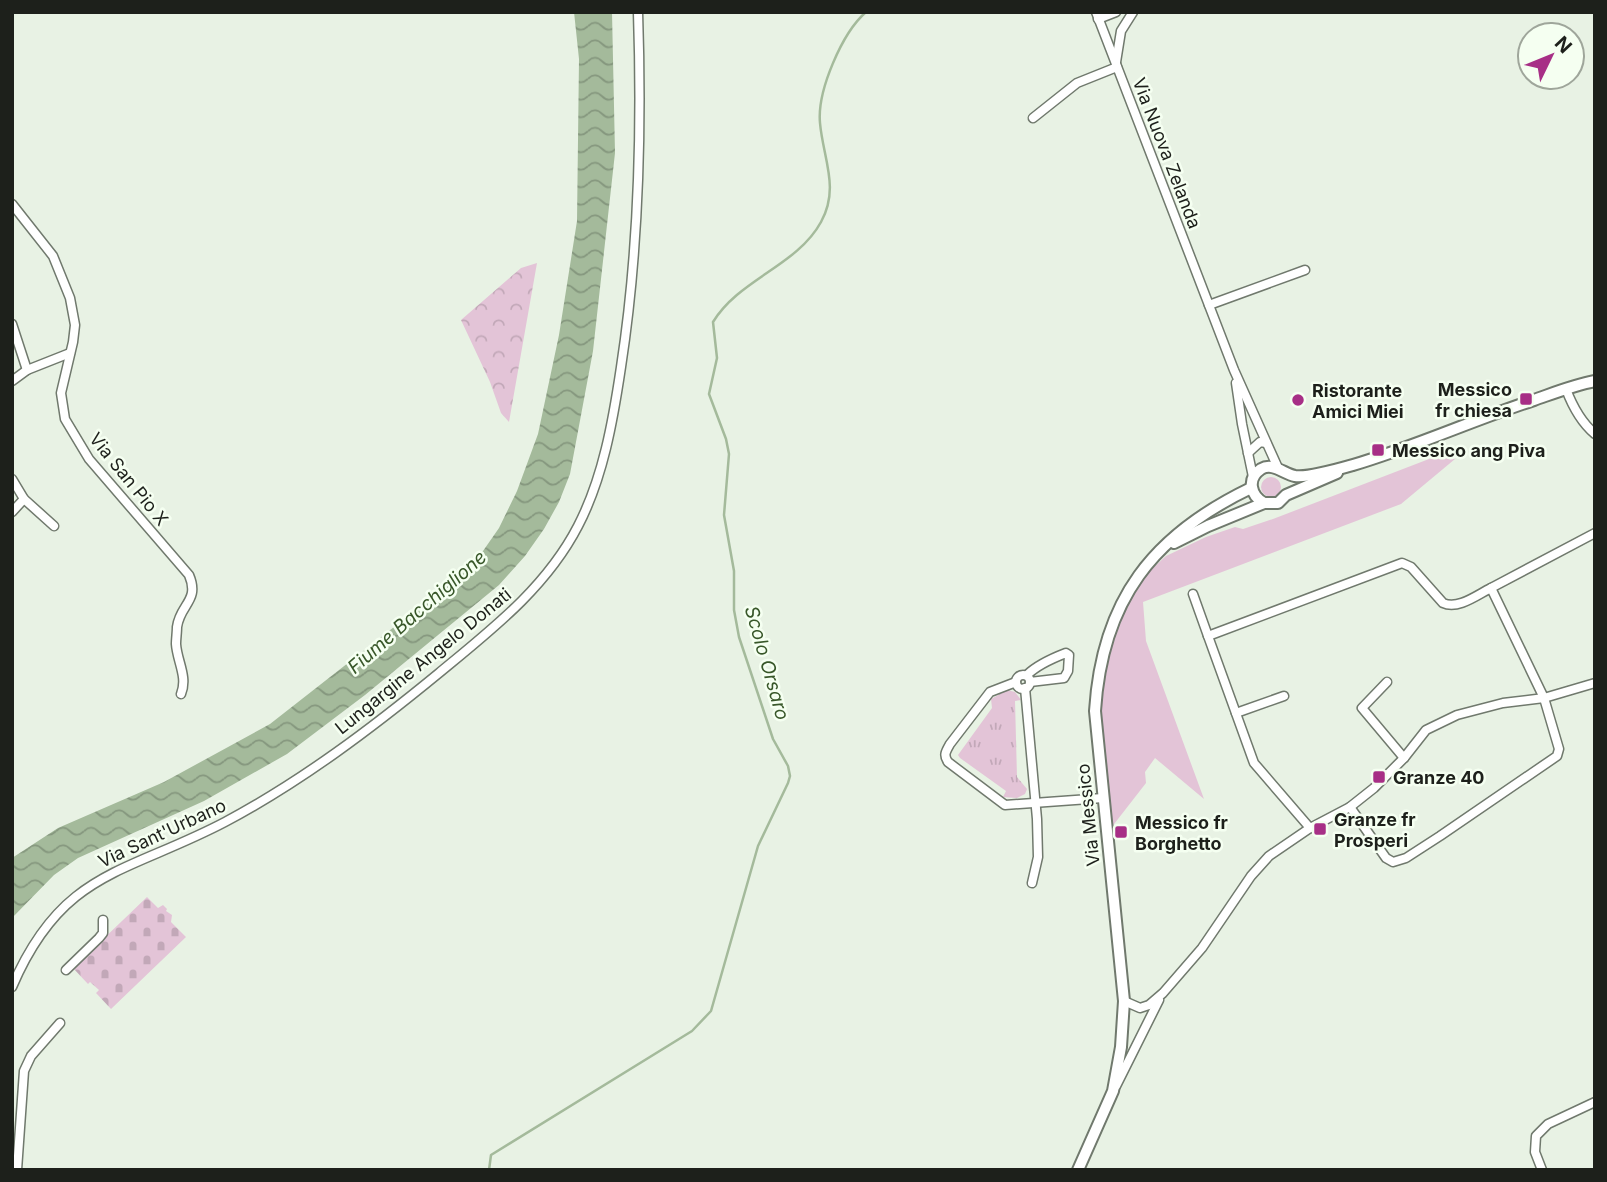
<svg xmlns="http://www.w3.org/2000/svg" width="1607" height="1182" font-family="Inter,sans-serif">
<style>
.green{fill:#e3c4d7}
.forest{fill:url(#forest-crowns)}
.cemetery{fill:url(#cemetery-stones)}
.park{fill:url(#park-tufts)}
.water{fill:url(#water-waves)}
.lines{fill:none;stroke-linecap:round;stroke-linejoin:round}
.stream{stroke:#a4ba9b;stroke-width:2.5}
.street-casing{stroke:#70796d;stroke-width:11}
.secondary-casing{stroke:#70796d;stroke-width:14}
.street{stroke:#fff;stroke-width:8}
.secondary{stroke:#fff;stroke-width:10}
.poi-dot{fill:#a72f86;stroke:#f5fff1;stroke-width:2.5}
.labels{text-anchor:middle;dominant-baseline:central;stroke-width:5;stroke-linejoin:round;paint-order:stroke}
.street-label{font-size:18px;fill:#1d201b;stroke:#f5fff1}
.poi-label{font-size:18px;font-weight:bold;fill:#1d201b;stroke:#f5fff1;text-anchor:start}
.water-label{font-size:19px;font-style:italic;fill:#385729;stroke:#f5fff1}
</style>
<defs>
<pattern id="forest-crowns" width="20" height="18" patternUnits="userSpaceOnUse" patternTransform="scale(1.75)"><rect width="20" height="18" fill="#e3c4d7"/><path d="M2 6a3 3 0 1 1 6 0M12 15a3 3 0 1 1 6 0" fill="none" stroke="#c2a8b8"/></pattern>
<pattern id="cemetery-stones" width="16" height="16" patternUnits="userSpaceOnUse" patternTransform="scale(1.75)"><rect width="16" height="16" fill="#e3c4d7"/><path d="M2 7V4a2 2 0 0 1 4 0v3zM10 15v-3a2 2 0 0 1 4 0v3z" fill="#c2a8b8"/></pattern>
<pattern id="park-tufts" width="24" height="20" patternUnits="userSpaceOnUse" patternTransform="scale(1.75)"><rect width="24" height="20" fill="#e3c4d7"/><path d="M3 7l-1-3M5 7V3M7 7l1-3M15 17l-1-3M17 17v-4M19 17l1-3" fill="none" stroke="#c2a8b8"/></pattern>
<pattern id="water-waves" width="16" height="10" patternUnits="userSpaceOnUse" patternTransform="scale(1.75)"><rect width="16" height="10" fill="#a4ba9b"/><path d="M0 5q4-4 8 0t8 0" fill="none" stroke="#85977e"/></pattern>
</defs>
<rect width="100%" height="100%" fill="#e8f2e4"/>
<!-- green -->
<g class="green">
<path d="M 1442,454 L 1449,454 L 1455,459 L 1401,504 L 1143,602 L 1146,641 L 1204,799 L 1155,758 L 1145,772 L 1146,783 L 1104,837 L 1093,711 L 1123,596 L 1166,556 L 1206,537 L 1235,527 L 1243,529 L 1273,519 Z"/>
<circle cx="1271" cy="487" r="10"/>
</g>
<!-- forest -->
<path class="forest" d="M 537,263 L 509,422 L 501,413 L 490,382 L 461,320 L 521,268 Z"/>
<!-- cemetery -->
<path class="cemetery" d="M 147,897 L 158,908 L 163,905 L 167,909 L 166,911 L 172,915 L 171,922 L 186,937 L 111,1009 L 96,993 L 99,990 L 90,982 L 88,984 L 73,968 Z"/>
<!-- park -->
<path class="park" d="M 1007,690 L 1015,692 L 1021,700 L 1015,701 L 1017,777 L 1027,789 L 1025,794 L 1017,798 L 1003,797 L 1006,791 L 960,758 L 958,755 L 992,708 L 991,699 Z"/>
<!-- water -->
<path class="water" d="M 574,12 L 612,12 L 615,153 L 593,351 L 570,474 L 559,502 L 544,529 L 525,556 L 499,585 L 365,695 L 287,754 L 204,801 L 78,858 L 54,875 L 12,918 L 12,858 L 58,828 L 164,782 L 270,724 L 440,591 L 483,551 L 499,528 L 517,491 L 538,434 L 559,335 L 577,221 L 579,59 Z"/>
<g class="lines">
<!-- stream -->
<path class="stream" d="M 489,1170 L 491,1155 L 692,1031 L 711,1011 L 758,846 L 788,783 L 790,776 L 788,766 L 773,739 L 739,637 L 734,610 L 734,571 L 724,515 L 729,454 L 726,439 L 709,394 L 717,358 L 713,322 C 739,279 797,266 821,222 C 840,188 823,158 820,123 C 817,91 842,33 866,12"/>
<defs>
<g id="street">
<path d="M 1096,12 L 1234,370 L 1278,468"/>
<path d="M 1098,19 L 1116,12"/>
<path d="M 1116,62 L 1121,31 L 1133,12"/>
<path d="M 1033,118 L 1077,83 L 1117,67"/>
<path d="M 12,204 L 53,256 L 70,298 L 75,325 L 73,342 L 61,393 L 65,419 L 89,459 L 189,575 C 200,601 180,604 177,627 C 177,632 176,639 176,644 C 177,661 188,677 181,694"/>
<path d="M 1209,305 L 1305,270"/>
<path d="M 12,324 L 27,370"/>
<path d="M 12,381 L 27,370 L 70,353"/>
<path d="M 1236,383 L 1242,424 L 1253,477"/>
<path d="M 1566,389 C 1572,405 1582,423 1595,434"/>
<path d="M 1248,453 L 1260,442 L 1266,443"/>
<path d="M 12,479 L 24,499 L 54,526"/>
<path d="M 12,512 L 24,499"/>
<path d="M 1193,594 L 1208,636"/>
<circle cx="1023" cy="682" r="7"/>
<path d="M 1027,675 C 1037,665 1053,658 1066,653 L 1069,655 L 1068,671 L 1064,678 L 1030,682"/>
<path d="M 1016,682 L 990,692 L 950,744 C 946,751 943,755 948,762 L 1005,805 L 1103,798"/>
<path d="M 1387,682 L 1362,708 L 1404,758"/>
<path d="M 1025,688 L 1037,819 L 1038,857 L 1032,883"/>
<path d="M 1236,713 L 1284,696"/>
<path d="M 1350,807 L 1386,858 L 1393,862 L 1406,858 L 1440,836 L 1557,756 L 1559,749 L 1544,698 L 1491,588 L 1595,533"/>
<path d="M 1310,828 L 1254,763 L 1208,636 L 1402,563 L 1411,567 L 1443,603 C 1458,610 1477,595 1491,588"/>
<path d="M 66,970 L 99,938 L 103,933 L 103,920"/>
<path d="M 12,987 C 62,870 126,874 225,822 C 302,781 372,728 439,673 C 491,630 546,588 578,526 C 603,478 613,421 621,367 C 639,250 642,131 638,12"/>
<path d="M 1124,1001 L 1140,1008 L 1149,1005 L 1163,993 L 1202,948 L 1251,876 L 1269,856 L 1310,828 L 1350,807 L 1374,788 L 1404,758 L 1426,730 L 1457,715 L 1503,703 L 1544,698 L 1595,683"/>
<path d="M 1116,1086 L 1159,1000"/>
<path d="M 17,1170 L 24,1071 L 31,1056 L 60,1023"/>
<path d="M 1542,1170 L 1535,1152 L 1536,1136 L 1548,1124 L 1595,1102"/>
</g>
<g id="secondary">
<path d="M 1264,503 C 1251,496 1246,479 1261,469 C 1273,462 1284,474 1295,476 C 1308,478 1339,469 1353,465 C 1414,447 1473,420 1534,400 C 1554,393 1574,385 1595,381"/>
<path d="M 1174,543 L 1208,526 L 1264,503 L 1278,503 L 1286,495 L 1337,473"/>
<path d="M 1078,1170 L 1113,1091 L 1121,1047 L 1124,1001 L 1095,711 C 1102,600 1153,535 1251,488"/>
</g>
</defs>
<!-- street casing -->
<use href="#street" class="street-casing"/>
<!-- secondary casing -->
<use href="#secondary" class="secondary-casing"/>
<!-- street -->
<use href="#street" class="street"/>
<!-- secondary -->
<use href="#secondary" class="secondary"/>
</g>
<!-- markers -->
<g class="poi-dot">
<rect x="1519" y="392" width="14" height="14" rx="3.5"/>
<circle cx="1298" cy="400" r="7"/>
<rect x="1371" y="443" width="14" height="14" rx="3.5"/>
<rect x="1372" y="770" width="14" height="14" rx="3.5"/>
<rect x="1313" y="822" width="14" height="14" rx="3.5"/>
<rect x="1114" y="825" width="14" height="14" rx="3.5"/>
</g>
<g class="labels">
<!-- street labels -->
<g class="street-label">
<text transform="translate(1167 153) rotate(69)">Via Nuova Zelanda</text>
<text transform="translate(129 479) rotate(51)">Via San Pio X</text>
<text transform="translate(423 661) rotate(-39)">Lungargine Angelo Donati</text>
<text transform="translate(1088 815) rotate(-96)">Via Messico</text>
<text transform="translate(162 833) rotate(-25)">Via Sant'Urbano</text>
</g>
<!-- poi labels -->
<g class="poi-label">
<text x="1512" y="389" text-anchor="end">Messico<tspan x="1512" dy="21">fr chiesa</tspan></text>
<text x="1312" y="390">Ristorante<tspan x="1312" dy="21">Amici Miei</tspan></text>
<text x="1392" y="450">Messico ang Piva</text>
<text x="1393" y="777">Granze 40</text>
<text x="1334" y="819">Granze fr<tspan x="1334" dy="21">Prosperi</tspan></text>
<text x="1135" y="822">Messico fr<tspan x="1135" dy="21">Borghetto</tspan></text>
</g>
<!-- water labels -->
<g class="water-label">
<text transform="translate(417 612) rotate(-41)">Fiume Bacchiglione</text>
<text transform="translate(767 663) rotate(74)">Scolo Orsaro</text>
</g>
</g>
<!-- border -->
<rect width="1607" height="1182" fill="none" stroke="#1d201b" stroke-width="28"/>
<!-- north arrow -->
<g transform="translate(1551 56) rotate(47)"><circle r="33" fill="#f5fff1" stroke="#9fa69b" stroke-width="2"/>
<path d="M0-5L12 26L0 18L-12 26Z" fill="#a72f86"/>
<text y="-10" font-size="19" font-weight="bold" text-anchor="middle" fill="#1d201b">N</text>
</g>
</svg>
